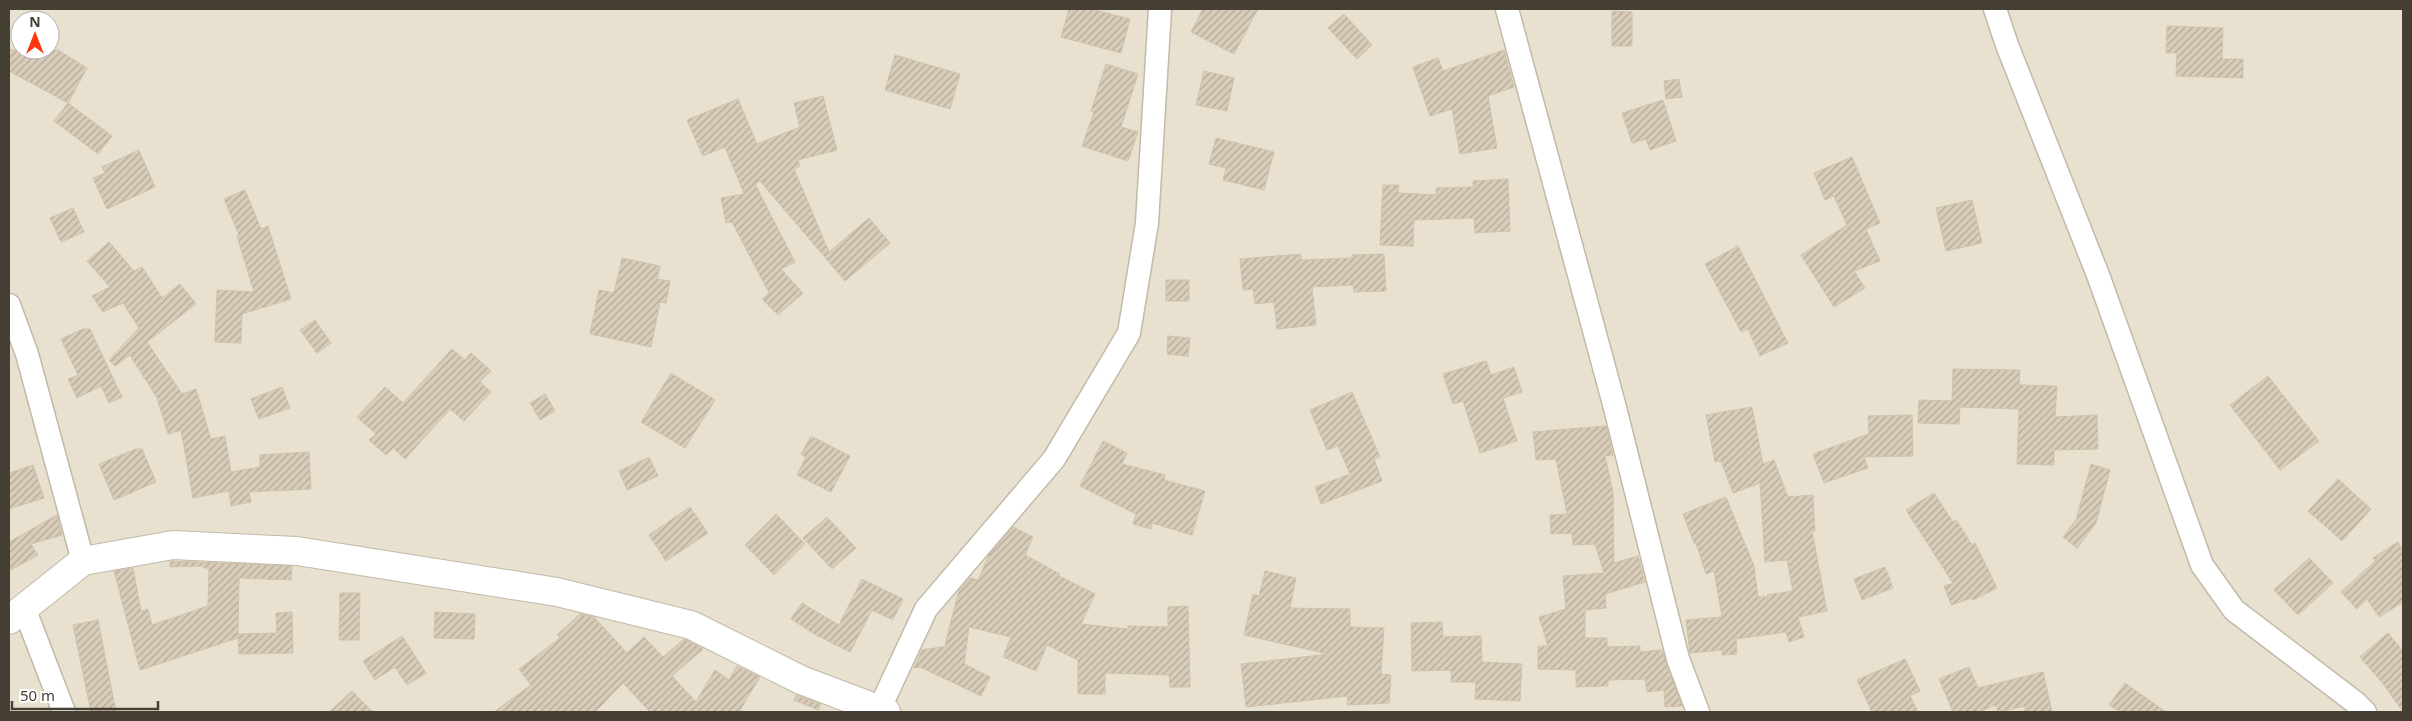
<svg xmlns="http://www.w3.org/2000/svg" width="2412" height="721" font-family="'Noto Sans',sans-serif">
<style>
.residential{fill:#e8e1d0;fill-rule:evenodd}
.building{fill:url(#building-hatch);stroke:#d1c2aa}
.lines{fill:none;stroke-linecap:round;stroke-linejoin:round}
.minor-casing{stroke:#c2b9a8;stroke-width:25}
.tertiary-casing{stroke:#c2b9a8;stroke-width:30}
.minor{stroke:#fff;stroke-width:22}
.tertiary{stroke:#fff;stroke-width:28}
</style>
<defs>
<pattern id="building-hatch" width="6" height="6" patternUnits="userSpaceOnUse" patternTransform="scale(1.25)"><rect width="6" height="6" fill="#d9cdba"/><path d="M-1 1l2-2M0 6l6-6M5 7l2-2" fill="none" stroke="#b2a898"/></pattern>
</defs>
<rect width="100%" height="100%" fill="#f3eee3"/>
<!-- residential -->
<path class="residential" d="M 9,9 L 2403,9 L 2403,712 L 9,712 ZM 20,20 L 50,20 L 50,50 L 20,50 Z"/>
<!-- building -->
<g class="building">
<path d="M 1069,9 L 1091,9 L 1130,19 L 1121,53 L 1061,37 Z"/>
<path d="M 1203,9 L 1258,9 L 1234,54 L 1191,32 Z"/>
<path d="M 1612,11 L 1632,12 L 1632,46 L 1612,46 Z"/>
<path d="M 1344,14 L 1372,45 L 1357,59 L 1328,28 Z"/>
<path d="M 2167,26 L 2223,28 L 2222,59 L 2243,59 L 2243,78 L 2176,76 L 2177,53 L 2166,53 Z"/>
<path d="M 9,50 L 58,50 L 87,68 L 68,103 L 112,136 L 98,154 L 54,121 L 68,103 L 9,71 Z"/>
<path d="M 1504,50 L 1514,87 L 1488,96 L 1497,148 L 1460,154 L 1452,109 L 1430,116 L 1413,67 L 1438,58 L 1443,71 Z"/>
<path d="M 895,55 L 960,74 L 950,109 L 885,90 Z"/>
<path d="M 1106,64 L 1138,74 L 1121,127 L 1138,132 L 1128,161 L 1082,146 L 1094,112 L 1091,111 Z"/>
<path d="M 1204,71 L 1234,78 L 1227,111 L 1196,105 Z"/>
<path d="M 1679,79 L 1682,97 L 1666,99 L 1664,81 Z"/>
<path d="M 823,96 L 837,150 L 798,160 L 800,166 L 794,169 L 829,252 L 869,218 L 890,243 L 845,281 L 760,181 L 755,184 L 795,262 L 781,269 L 803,293 L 778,315 L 762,299 L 769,293 L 732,222 L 726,223 L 721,198 L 744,194 L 725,147 L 703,156 L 687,120 L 738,99 L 757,144 L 800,127 L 794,103 Z"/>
<path d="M 1663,100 L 1676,141 L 1650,150 L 1646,139 L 1632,143 L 1622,113 Z"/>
<path d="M 1216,138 L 1274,152 L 1264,190 L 1223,180 L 1226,168 L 1209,164 Z"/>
<path d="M 139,150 L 155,187 L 107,209 L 93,178 L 105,173 L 102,167 Z"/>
<path d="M 1852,157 L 1880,223 L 1866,229 L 1880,261 L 1854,271 L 1865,288 L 1834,307 L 1801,255 L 1847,225 L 1834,196 L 1825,200 L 1814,173 Z"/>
<path d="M 1508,179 L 1510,231 L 1475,233 L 1474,218 L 1414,220 L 1413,246 L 1380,245 L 1383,185 L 1399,185 L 1398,193 L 1436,195 L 1436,188 L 1473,187 L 1473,181 Z"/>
<path d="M 245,190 L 261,229 L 268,226 L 291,299 L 242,314 L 241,343 L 215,342 L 217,290 L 254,292 L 237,236 L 239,235 L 224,199 Z"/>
<path d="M 1972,200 L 1982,243 L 1946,251 L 1936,208 Z"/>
<path d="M 73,208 L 84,232 L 61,242 L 50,218 Z"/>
<path d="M 109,242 L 134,271 L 142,267 L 162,298 L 180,284 L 196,304 L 147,342 L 182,394 L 196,389 L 211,439 L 225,436 L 231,472 L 260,467 L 260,455 L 309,452 L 311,489 L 249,492 L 251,502 L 231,506 L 229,491 L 193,498 L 181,430 L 168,434 L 157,398 L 130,355 L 115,366 L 109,360 L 139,328 L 123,303 L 103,312 L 92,296 L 110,287 L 87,261 Z"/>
<path d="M 1738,246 L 1788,343 L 1760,356 L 1748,329 L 1741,332 L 1705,264 Z"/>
<path d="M 1301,254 L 1301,260 L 1352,258 L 1352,255 L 1384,254 L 1386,291 L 1354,292 L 1353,285 L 1312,287 L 1316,325 L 1277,329 L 1274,302 L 1255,304 L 1253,289 L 1243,290 L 1240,259 Z"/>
<path d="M 622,258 L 660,266 L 657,279 L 670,281 L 666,303 L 660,302 L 651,347 L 590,334 L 599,290 L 614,293 Z"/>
<rect x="1166" y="280" width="23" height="21"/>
<path d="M 315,320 L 331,343 L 317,353 L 300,330 Z"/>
<path d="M 83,329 L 90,329 L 122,397 L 109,403 L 101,386 L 77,398 L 68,379 L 78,375 L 61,339 Z"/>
<path d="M 1168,336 L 1190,338 L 1188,356 L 1167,354 Z"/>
<path d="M 452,349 L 465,360 L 471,353 L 491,371 L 480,382 L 491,392 L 464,421 L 450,409 L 405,459 L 393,448 L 386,455 L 369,440 L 376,434 L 357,417 L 385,387 L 403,403 Z"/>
<path d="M 1486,361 L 1491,375 L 1514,367 L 1522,392 L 1503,398 L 1517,441 L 1480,453 L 1463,401 L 1453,404 L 1443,374 Z"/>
<path d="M 1953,369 L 2020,370 L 2019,385 L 2057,386 L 2055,417 L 2097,415 L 2098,449 L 2054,450 L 2054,465 L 2017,464 L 2019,409 L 1960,407 L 1959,424 L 1918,423 L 1919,400 L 1952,401 Z"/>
<path d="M 671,373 L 715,400 L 685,448 L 641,422 Z"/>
<path d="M 2268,376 L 2319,441 L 2280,470 L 2230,405 Z"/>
<path d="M 282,387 L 290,408 L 259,419 L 251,399 Z"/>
<path d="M 1352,392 L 1380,457 L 1374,459 L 1382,481 L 1321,504 L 1315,487 L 1350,474 L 1338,446 L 1327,450 L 1310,410 Z"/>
<path d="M 545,394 L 555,411 L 540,420 L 530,403 Z"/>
<path d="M 1752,407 L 1763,464 L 1774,460 L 1788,497 L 1813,495 L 1815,531 L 1812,531 L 1827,611 L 1798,617 L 1804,637 L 1789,642 L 1786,632 L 1736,639 L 1737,654 L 1722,655 L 1722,650 L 1690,653 L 1686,620 L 1722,617 L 1714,571 L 1706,574 L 1696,543 L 1694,543 L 1683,514 L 1726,497 L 1754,566 L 1758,597 L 1765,596 L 1768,602 L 1767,595 L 1793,591 L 1787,560 L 1765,562 L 1760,483 L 1733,493 L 1721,461 L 1715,462 L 1706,415 Z"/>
<path d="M 1912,415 L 1913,456 L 1864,457 L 1868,468 L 1824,483 L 1813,454 L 1869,434 L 1868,416 Z"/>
<path d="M 1606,426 L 1613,455 L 1605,456 L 1613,492 L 1614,563 L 1638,556 L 1645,582 L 1605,594 L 1606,608 L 1585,610 L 1585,638 L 1607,638 L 1607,647 L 1640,646 L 1640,652 L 1662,650 L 1682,706 L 1665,707 L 1664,690 L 1647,692 L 1645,679 L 1608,680 L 1608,686 L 1576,687 L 1576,670 L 1538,669 L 1538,646 L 1548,646 L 1539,617 L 1566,609 L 1563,576 L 1604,573 L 1595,544 L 1573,545 L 1572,533 L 1551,534 L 1550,515 L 1567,514 L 1556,459 L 1536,460 L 1533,432 Z"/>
<path d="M 811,436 L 850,456 L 831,492 L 797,475 L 806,457 L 801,454 Z"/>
<path d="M 1103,441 L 1127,453 L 1122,464 L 1165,475 L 1164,480 L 1205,491 L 1192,535 L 1152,523 L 1151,529 L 1133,524 L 1136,514 L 1080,486 Z"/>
<path d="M 136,449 L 142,449 L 156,482 L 114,500 L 99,464 Z"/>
<path d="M 649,457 L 658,476 L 627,490 L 619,471 Z"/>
<path d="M 2091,464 L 2110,470 L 2096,523 L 2077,548 L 2063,537 L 2076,520 Z"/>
<path d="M 33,465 L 44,498 L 9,509 L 9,473 Z"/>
<path d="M 2338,479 L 2371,509 L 2342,541 L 2308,511 Z"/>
<path d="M 1934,493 L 1953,522 L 1956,520 L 1972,545 L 1975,543 L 1997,588 L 1973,600 L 1972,598 L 1951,605 L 1944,586 L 1953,583 L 1906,510 Z"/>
<path d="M 690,507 L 708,533 L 666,561 L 649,535 Z"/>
<path d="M 776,514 L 805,544 L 774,575 L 745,545 Z"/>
<path d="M 57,515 L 62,535 L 31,544 L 38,555 L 9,571 L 9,542 Z"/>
<path d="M 827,517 L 856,548 L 832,569 L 803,538 Z"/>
<path d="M 1013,527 L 1033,537 L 1025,555 L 1060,574 L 1059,576 L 1095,594 L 1081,624 L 1128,629 L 1128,626 L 1168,627 L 1168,607 L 1188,606 L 1190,687 L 1170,687 L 1169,675 L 1105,673 L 1105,694 L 1078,694 L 1078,660 L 1047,645 L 1036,671 L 1003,657 L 1011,637 L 969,627 L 964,664 L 990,677 L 981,696 L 920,667 L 914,668 L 922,650 L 947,646 L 945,645 L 959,590 L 970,578 L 978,580 L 989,555 Z"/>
<path d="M 2398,542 L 2403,551 L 2403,602 L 2379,617 L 2367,599 L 2357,609 L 2341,592 L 2375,561 L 2373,558 Z"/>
<path d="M 2309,558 L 2333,583 L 2298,615 L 2274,590 Z"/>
<path d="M 170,561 L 292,566 L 291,580 L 239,578 L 238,638 L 140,670 L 114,571 L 133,568 L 141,611 L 148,609 L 152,625 L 208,606 L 209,568 L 203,568 L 204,566 L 170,567 Z"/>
<path d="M 1885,567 L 1893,588 L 1862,600 L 1854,579 Z"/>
<path d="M 1265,571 L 1296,578 L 1290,608 L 1350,609 L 1350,627 L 1384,628 L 1381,674 L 1391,675 L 1389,703 L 1347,705 L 1348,696 L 1246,707 L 1241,664 L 1328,654 L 1244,635 L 1253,594 L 1259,596 Z"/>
<path d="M 862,579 L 903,599 L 893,620 L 872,610 L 850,652 L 816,635 L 791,619 L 802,603 L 839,625 Z"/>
<path d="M 340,593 L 360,593 L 359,640 L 339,640 Z"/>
<path d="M 292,612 L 293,653 L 239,654 L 238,634 L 277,633 L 276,613 Z"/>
<path d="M 435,612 L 475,614 L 474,639 L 434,638 Z"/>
<path d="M 580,614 L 594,617 L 627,653 L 644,637 L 663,657 L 684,639 L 703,649 L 672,676 L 696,702 L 715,670 L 729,680 L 737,666 L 760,677 L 739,712 L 650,712 L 623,683 L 595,712 L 494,712 L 531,685 L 519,669 L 560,638 L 557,635 Z"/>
<path d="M 98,620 L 116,712 L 91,712 L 73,625 Z"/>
<path d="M 1442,622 L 1443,637 L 1481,636 L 1482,662 L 1522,664 L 1520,701 L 1475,699 L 1476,682 L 1451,682 L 1451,670 L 1412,671 L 1411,623 Z"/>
<path d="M 2388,633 L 2403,651 L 2403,712 L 2384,685 L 2360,657 Z"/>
<path d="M 402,636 L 426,673 L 407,685 L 395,667 L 375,680 L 363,661 Z"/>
<path d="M 1905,659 L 1920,691 L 1910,696 L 1918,712 L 1872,712 L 1857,680 Z"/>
<path d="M 1969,667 L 1978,688 L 2043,672 L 2052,712 L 2024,712 L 2026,706 L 1998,712 L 1996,705 L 1979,712 L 1953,712 L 1939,679 Z"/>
<path d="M 2125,683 L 2166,712 L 2120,712 L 2109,705 Z"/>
<path d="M 352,691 L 373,712 L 329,712 Z"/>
<path d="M 797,695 L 821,704 L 818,710 L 794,700 Z"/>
</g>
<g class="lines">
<defs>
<g id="minor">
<path d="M 1507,9 L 1614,404 L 1678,659 L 1698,712"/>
<path d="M 1995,9 L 2007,45 L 2098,275 L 2202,565 L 2234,610 L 2356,703 L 2365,712"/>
<path d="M 9,305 L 27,354 L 83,561"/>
<path d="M 24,608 L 64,712"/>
<path d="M 878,712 L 926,609 L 1054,459 L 1129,333 L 1147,223 L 1160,9"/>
</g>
<path id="tertiary" d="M 9,620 L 83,561 L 173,545 L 297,551 L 557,592 L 691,625 L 801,680 L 886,712"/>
</defs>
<!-- minor casing -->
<use href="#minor" class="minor-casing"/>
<!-- tertiary casing -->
<use href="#tertiary" class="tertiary-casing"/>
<!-- minor -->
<use href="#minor" class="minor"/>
<!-- tertiary -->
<use href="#tertiary" class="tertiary"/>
</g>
<!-- border -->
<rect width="2412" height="721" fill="none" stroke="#453e33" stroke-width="20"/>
<!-- north arrow -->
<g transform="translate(35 35)"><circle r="24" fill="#ffffff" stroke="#b5b2ad"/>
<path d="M0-4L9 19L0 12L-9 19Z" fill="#ff370e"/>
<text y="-8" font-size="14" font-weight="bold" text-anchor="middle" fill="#453e33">N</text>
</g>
<!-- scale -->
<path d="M12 701v8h146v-8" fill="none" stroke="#453e33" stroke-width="2.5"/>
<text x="20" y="701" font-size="15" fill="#453e33" stroke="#ffffff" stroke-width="4" paint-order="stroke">50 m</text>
</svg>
